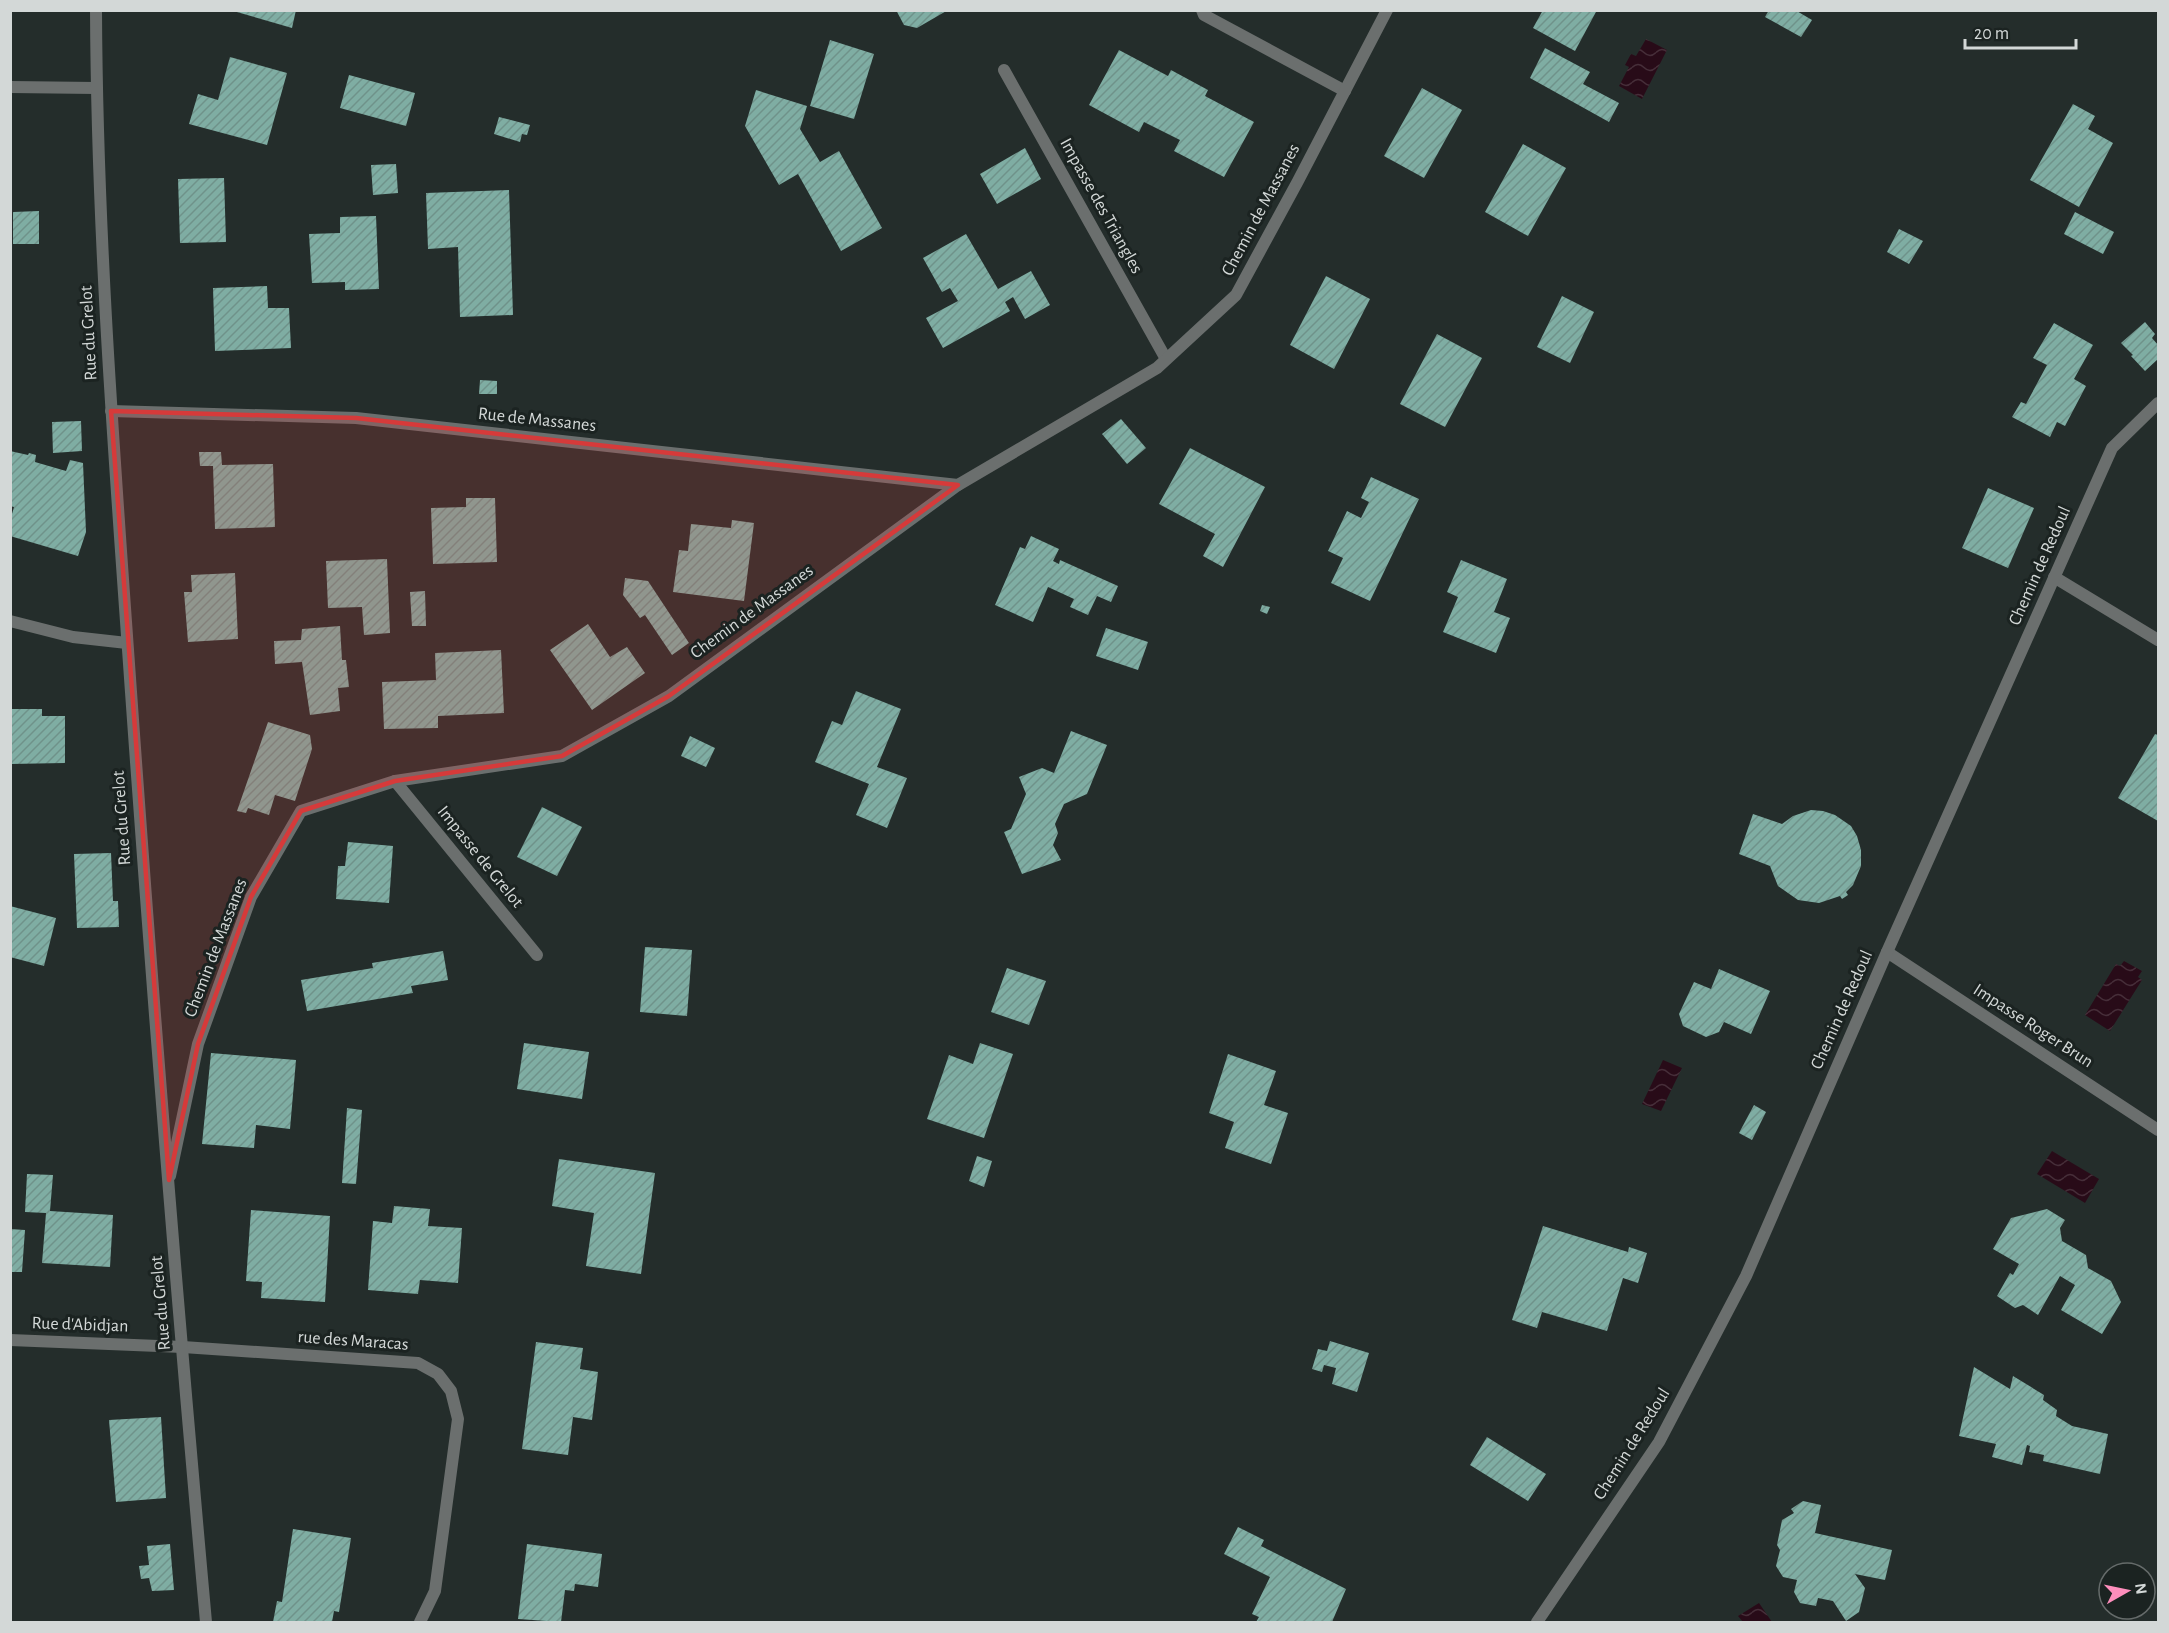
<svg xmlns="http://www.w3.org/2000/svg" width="2169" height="1633" font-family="'Alegreya Sans',sans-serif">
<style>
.water{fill:url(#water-waves)}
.building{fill:url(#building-hatch)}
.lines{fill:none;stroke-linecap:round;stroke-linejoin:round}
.service{stroke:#6b6f6e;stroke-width:12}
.minor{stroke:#6b6f6e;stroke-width:12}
.tertiary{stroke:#6b6f6e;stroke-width:12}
.marked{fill:#d63a3a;fill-opacity:0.2;stroke:#d63a3a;stroke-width:4.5;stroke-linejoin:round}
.labels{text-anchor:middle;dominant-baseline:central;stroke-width:6;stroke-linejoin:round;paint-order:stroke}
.street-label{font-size:18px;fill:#d3d8d7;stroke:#1b2321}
</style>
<defs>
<pattern id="water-waves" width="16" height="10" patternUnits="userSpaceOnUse" patternTransform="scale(1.5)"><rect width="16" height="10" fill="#280b18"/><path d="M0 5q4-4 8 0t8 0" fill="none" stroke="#462e39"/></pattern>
<pattern id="building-hatch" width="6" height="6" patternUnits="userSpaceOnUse" patternTransform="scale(1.5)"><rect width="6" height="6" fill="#7fada3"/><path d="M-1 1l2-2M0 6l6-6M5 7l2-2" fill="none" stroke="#6f928a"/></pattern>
</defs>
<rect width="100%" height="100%" fill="#242d2b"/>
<!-- water -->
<g class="water">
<path d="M 1646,39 L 1667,50 L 1642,99 L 1619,86 L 1629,67 L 1625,65 L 1631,54 L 1636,56 Z"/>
<path d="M 2124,961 L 2142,971 L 2138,977 L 2142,980 L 2110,1031 L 2085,1015 L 2116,964 L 2120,966 Z"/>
<path d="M 1663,1060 L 1682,1068 L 1661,1111 L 1642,1104 Z"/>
<path d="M 2052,1151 L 2099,1179 L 2085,1203 L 2037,1174 Z"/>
<path d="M 1759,1603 L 1772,1622 L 1743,1622 L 1738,1616 Z"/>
</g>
<!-- building -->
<g class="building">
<path d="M 230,10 L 296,10 L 292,28 Z"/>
<path d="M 896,10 L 948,10 L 917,28 L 904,25 Z"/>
<path d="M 1543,10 L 1597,10 L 1575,51 L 1533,28 Z"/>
<path d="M 1769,10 L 1795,10 L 1812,20 L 1801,37 L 1765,17 Z"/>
<path d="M 830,40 L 874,54 L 854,119 L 810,106 Z"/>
<path d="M 1545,48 L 1590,72 L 1583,84 L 1619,103 L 1609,122 L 1530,78 Z"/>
<path d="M 1119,50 L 1168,76 L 1171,70 L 1208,90 L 1205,96 L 1254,122 L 1224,177 L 1174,151 L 1180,140 L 1144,122 L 1139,132 L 1089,105 Z"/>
<path d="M 230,57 L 287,73 L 267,145 L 189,124 L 198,94 L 218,100 Z"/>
<path d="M 349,75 L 415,93 L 406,126 L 340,108 Z"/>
<path d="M 1422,88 L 1462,110 L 1424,178 L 1384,156 Z"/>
<path d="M 756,90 L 807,106 L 800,129 L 820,162 L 839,151 L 882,228 L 841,251 L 798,174 L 779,185 L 745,126 Z"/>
<path d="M 2073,104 L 2095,116 L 2088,129 L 2113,143 L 2079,207 L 2030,180 Z"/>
<path d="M 499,117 L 530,125 L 527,135 L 522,134 L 520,142 L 494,134 Z"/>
<path d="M 1523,144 L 1566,168 L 1528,236 L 1485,212 Z"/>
<path d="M 1025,148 L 1041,179 L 997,204 L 980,174 Z"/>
<path d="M 396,164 L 398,193 L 373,195 L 371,165 Z"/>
<path d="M 224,178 L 226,242 L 180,243 L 178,179 Z"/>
<path d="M 509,190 L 513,315 L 460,317 L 458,247 L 428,249 L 426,193 Z"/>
<path d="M 39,211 L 39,244 L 13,244 L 13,212 Z"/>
<path d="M 2075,212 L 2114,232 L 2103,254 L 2064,234 Z"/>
<path d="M 376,216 L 379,289 L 345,290 L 345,282 L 312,283 L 309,234 L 340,233 L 340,217 Z"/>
<path d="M 1899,229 L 1923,241 L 1909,264 L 1887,252 Z"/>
<path d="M 966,234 L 998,289 L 1031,271 L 1050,305 L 1025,319 L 1013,297 L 1005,302 L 1010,311 L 943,348 L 926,318 L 958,301 L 950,288 L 942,292 L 923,258 Z"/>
<path d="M 1326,276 L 1370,299 L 1334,369 L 1290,345 Z"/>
<path d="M 267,286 L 268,308 L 289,308 L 291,348 L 215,351 L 213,288 Z"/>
<path d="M 1562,296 L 1594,312 L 1570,363 L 1537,347 Z"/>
<path d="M 2145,322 L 2155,334 L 2152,338 L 2158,345 L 2158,359 L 2145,371 L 2131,356 L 2133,355 L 2121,343 Z"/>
<path d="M 2054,323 L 2093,345 L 2074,379 L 2086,386 L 2065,426 L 2057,422 L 2050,437 L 2012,417 L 2021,402 L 2026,404 L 2047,365 L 2033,358 Z"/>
<path d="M 1437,334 L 1482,358 L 1445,427 L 1400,404 Z"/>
<path d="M 480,380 L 497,381 L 497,394 L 479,394 Z"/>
<path d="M 1121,419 L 1146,448 L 1127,464 L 1102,434 Z"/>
<path d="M 81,421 L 82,451 L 53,453 L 52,422 Z"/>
<path d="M 1190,448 L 1265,487 L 1223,567 L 1203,556 L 1215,534 L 1159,504 Z"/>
<path d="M 10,451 L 28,455 L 29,453 L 36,455 L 35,462 L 66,471 L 70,460 L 83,463 L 86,532 L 78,556 L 10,536 L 10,521 L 14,507 L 10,506 Z"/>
<path d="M 199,452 L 221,452 L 222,465 L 273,464 L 275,527 L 215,529 L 213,466 L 200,466 Z"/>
<path d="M 1371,477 L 1419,499 L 1370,601 L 1331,583 L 1343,558 L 1328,551 L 1347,511 L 1361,518 L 1369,502 L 1361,498 Z"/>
<path d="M 1988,488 L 2034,508 L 2008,568 L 1962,548 Z"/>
<path d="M 466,498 L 495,498 L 497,562 L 433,564 L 431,508 L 466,507 Z"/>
<path d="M 732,520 L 754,523 L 744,601 L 673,592 L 679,550 L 688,551 L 691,524 L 731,528 Z"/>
<path d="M 1031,536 L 1059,549 L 1053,561 L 1059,564 L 1060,560 L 1118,586 L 1111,602 L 1097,596 L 1088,615 L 1070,607 L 1074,599 L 1048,587 L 1033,622 L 995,605 L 1020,547 L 1025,549 Z"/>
<path d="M 387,559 L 390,633 L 364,635 L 362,607 L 328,608 L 326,561 Z"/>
<path d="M 1461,560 L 1507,579 L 1494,612 L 1510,618 L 1496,653 L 1443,632 L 1458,597 L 1447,592 Z"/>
<path d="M 235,573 L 238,639 L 188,642 L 184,592 L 192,592 L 191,575 Z"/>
<path d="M 625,578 L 648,581 L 689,643 L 672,655 L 645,615 L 640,618 L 623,595 Z"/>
<path d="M 425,591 L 426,626 L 412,626 L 410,592 Z"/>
<path d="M 1262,605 L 1270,607 L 1267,614 L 1260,611 Z"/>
<path d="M 588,624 L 610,657 L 627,647 L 645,673 L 592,710 L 550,650 Z"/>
<path d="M 340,626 L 342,660 L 346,660 L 349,687 L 338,688 L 340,711 L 310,715 L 302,662 L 275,664 L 274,641 L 301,640 L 302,629 Z"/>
<path d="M 1106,628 L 1148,642 L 1138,670 L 1096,656 Z"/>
<path d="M 501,650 L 504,713 L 438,716 L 438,728 L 384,729 L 382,682 L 436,680 L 435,653 Z"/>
<path d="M 856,691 L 901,709 L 877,767 L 907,778 L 887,828 L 856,815 L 869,784 L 815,762 L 832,721 L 842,725 Z"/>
<path d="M 10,709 L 42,709 L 42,716 L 65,716 L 65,763 L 10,764 Z"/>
<path d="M 268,722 L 310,735 L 312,749 L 295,801 L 275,795 L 269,815 L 248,808 L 246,813 L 237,811 Z"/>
<path d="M 1071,731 L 1107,745 L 1087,794 L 1064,804 L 1055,824 L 1058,833 L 1053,845 L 1061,860 L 1022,874 L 1004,832 L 1011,829 L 1026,794 L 1019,777 L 1042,768 L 1054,773 Z"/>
<path d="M 2155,734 L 2158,735 L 2158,821 L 2118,798 Z"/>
<path d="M 690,736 L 715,748 L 706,767 L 681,756 Z"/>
<path d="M 542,807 L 582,827 L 557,876 L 517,857 Z"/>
<path d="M 1811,810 L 1823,811 L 1835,815 L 1851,826 L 1857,836 L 1861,850 L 1861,866 L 1853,885 L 1846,892 L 1848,895 L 1842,899 L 1840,896 L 1819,903 L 1798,900 L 1778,886 L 1770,866 L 1739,854 L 1753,814 L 1782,824 L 1793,816 Z"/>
<path d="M 348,842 L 393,846 L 389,903 L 336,899 L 338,866 L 345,866 Z"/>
<path d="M 111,853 L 113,901 L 118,901 L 119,927 L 77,928 L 74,854 Z"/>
<path d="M 10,906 L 56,918 L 44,966 L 10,957 Z"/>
<path d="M 645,947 L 692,950 L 687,1016 L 640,1012 Z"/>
<path d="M 443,951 L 448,980 L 411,986 L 413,993 L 307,1011 L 301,980 L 373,968 L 372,963 Z"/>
<path d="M 1007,968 L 1046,981 L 1029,1025 L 991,1012 Z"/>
<path d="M 1719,969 L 1770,991 L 1751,1034 L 1724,1022 L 1719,1032 L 1706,1037 L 1683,1026 L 1679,1014 L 1694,982 L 1711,989 Z"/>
<path d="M 524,1043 L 589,1052 L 582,1099 L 517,1089 Z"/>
<path d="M 980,1043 L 1013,1054 L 984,1138 L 927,1119 L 949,1055 L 973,1064 Z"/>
<path d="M 211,1053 L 296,1060 L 290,1129 L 256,1125 L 254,1148 L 202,1144 Z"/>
<path d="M 1228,1054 L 1276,1071 L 1264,1105 L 1288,1113 L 1271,1164 L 1225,1148 L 1234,1122 L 1209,1113 Z"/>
<path d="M 1754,1105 L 1766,1112 L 1752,1140 L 1739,1133 Z"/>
<path d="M 347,1108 L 362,1110 L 356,1184 L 342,1183 Z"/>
<path d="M 977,1156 L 992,1161 L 984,1187 L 969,1181 Z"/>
<path d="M 559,1159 L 655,1173 L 641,1274 L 586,1266 L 594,1213 L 552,1206 Z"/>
<path d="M 27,1174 L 53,1175 L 50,1211 L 113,1215 L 110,1267 L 42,1263 L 46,1213 L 25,1212 Z"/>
<path d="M 394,1206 L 430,1209 L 428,1226 L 462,1228 L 458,1283 L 420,1280 L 418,1294 L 368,1290 L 373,1221 L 392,1223 Z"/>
<path d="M 2047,1209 L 2065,1220 L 2060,1228 L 2062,1241 L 2086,1255 L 2088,1268 L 2111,1281 L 2121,1302 L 2102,1334 L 2061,1310 L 2075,1285 L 2060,1276 L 2038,1315 L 2023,1305 L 2015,1308 L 1997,1296 L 2010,1273 L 2013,1275 L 2019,1264 L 1993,1249 L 2011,1218 Z"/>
<path d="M 251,1210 L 330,1216 L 325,1302 L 261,1298 L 262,1282 L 246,1281 Z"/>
<path d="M 1543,1226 L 1628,1252 L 1629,1247 L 1647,1253 L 1638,1283 L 1623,1278 L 1607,1331 L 1542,1312 L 1537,1328 L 1512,1320 Z"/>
<path d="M 10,1229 L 25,1230 L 22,1272 L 10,1272 Z"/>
<path d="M 1330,1341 L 1369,1353 L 1357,1392 L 1332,1384 L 1336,1368 L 1324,1365 L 1322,1372 L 1312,1369 L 1318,1349 L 1327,1351 Z"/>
<path d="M 536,1342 L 583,1348 L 580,1369 L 598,1372 L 592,1420 L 573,1417 L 568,1455 L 522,1449 Z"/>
<path d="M 1974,1367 L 2010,1389 L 2013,1376 L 2044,1395 L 2043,1400 L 2057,1410 L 2056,1416 L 2072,1426 L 2108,1434 L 2100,1474 L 2043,1461 L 2044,1455 L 2029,1452 L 2030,1446 L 2027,1445 L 2022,1465 L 1992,1457 L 1996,1444 L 1959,1436 Z"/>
<path d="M 161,1417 L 166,1498 L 116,1502 L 109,1420 Z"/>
<path d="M 1487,1437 L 1546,1474 L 1528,1501 L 1470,1465 Z"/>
<path d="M 1803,1501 L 1821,1505 L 1815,1533 L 1892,1550 L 1885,1580 L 1855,1574 L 1865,1588 L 1859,1612 L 1846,1621 L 1833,1601 L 1818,1598 L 1816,1606 L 1800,1603 L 1794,1592 L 1797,1580 L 1783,1577 L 1776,1566 L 1780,1550 L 1777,1545 L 1782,1520 L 1794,1513 L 1791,1509 Z"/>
<path d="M 1238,1527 L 1264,1540 L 1261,1546 L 1346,1589 L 1332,1622 L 1256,1622 L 1259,1617 L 1252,1614 L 1270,1577 L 1224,1554 Z"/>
<path d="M 293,1529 L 351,1538 L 339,1612 L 334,1611 L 332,1622 L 273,1622 L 277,1601 L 282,1602 Z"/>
<path d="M 170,1544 L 174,1590 L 152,1591 L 149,1578 L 141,1579 L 139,1566 L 149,1565 L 147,1546 Z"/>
<path d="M 527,1544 L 602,1554 L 598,1587 L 575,1584 L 574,1591 L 565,1590 L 561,1622 L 518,1619 Z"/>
</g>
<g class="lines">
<!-- service -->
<g class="service">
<path d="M 1202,10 L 1204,15 L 1345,91"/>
<path d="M 1004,70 L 1166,359"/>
<path d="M 2054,577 L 2158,640"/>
<path d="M 1887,952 L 2158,1130"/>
</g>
<!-- minor -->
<g class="minor">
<path d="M 10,87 L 96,88"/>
<path d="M 111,411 L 356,418 L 958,485"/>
<path d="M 10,621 L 73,637 L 127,643"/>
<path d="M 395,781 L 537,955"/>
<path d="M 170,1176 L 198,1044 L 251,897 L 301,811 L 395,781 L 562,756 L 669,696 L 958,485 L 1157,368 L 1236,295 L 1298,181 L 1387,10"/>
<path d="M 10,1340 L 183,1347 L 418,1363 L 438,1374 L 451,1391 L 458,1419 L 435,1591 L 420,1622"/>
<path d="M 1537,1622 L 1659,1442 L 1746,1276 L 1887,952 L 2112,448 L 2158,403"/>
</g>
<!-- tertiary -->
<path class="tertiary" d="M 96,10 C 97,238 115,465 131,692 C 153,1002 178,1313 206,1622"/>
</g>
<!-- marked area -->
<path class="marked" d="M 111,411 L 356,418 L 958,485 L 669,696 L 562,756 L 395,781 L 301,811 L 251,897 L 198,1044 L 169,1180 Z"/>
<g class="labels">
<!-- street labels -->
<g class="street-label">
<text transform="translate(1101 206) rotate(61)">Impasse des Triangles</text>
<text transform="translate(1261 210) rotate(-62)">Chemin de Massanes</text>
<text transform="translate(89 333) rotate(-93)">Rue du Grelot</text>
<text transform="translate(537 420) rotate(6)">Rue de Massanes</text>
<text transform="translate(2040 566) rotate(-66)">Chemin de Redoul</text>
<text transform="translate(752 612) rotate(-36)">Chemin de Massanes</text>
<text transform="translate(122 818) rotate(-94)">Rue du Grelot</text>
<text transform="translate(480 857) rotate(51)">Impasse de Grelot</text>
<text transform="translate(216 948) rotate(-69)">Chemin de Massanes</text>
<text transform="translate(1842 1010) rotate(-66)">Chemin de Redoul</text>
<text transform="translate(2033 1026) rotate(33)">Impasse Roger Brun</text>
<text transform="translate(161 1303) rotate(-95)">Rue du Grelot</text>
<text transform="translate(80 1325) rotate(2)">Rue d'Abidjan</text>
<text transform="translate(353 1341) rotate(4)">rue des Maracas</text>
<text transform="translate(1632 1444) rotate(-58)">Chemin de Redoul</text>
</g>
</g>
<!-- border -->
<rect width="2169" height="1633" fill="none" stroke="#d3d8d7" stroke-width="24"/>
<!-- north arrow -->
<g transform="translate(2127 1591) rotate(81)"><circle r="28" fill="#1b2321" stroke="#656b6a" stroke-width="1.5"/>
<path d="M0-4.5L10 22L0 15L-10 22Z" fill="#fe8ebc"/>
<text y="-9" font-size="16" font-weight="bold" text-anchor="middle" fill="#d3d8d7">N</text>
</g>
<!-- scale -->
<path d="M1965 39v9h111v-9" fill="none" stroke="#d3d8d7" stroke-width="3"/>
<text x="1974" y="39" font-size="18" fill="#d3d8d7" stroke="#1b2321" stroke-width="4.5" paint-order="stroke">20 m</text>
</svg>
